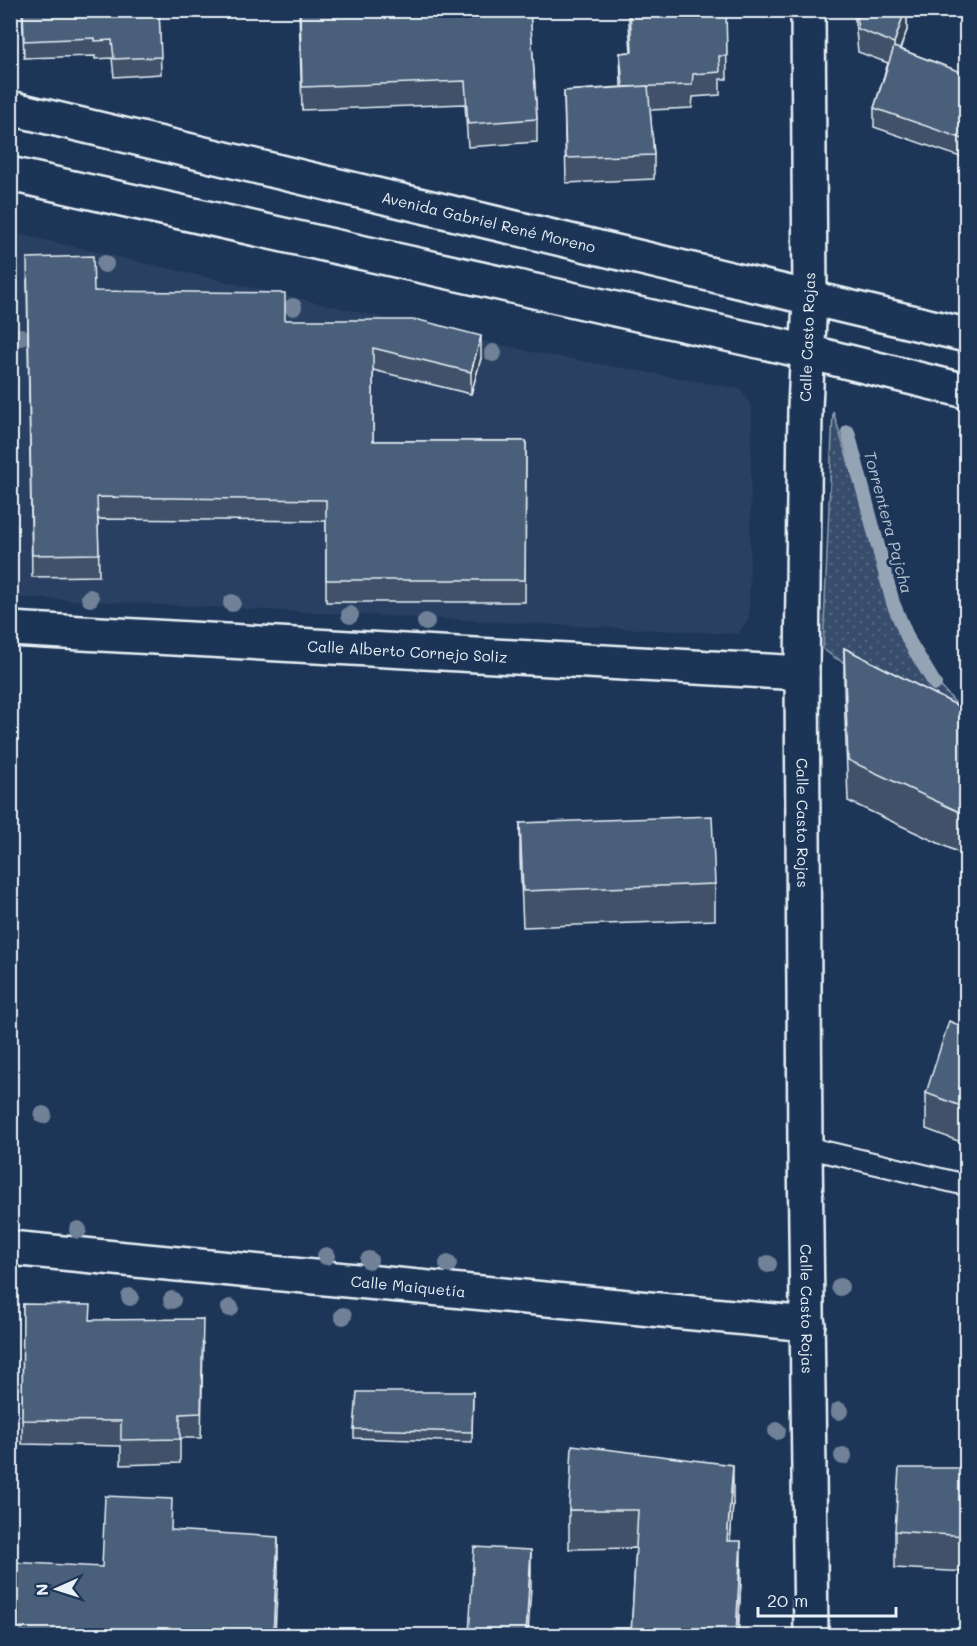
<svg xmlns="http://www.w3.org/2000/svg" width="977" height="1646" font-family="Mali,sans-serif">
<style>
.built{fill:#2a4162}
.green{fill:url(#green-dots);stroke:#909fb2;stroke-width:1.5}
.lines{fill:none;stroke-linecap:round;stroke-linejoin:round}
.stream{stroke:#95a4b5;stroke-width:14}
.lane-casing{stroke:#e8f1f8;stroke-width:24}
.street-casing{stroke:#e8f1f8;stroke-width:38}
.secondary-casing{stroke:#e8f1f8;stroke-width:38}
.lane{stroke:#1d3557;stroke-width:20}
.street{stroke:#1d3557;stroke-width:33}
.secondary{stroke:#1d3557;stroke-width:33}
.tree{fill:#708198}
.wall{fill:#3f5169;stroke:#e8f1f8;stroke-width:1.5}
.shaded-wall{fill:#334255;stroke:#e8f1f8;stroke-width:1.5}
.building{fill:#495e7a;stroke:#e8f1f8;stroke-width:1.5}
.labels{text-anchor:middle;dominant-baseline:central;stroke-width:6;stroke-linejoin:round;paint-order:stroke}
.street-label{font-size:15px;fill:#e8f1f8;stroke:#1d3557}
.water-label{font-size:16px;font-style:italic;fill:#b7c4d1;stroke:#1d3557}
</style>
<defs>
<pattern id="green-dots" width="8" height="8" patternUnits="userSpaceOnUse" patternTransform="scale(1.5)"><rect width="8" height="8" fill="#374d6c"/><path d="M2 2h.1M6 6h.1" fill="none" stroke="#546782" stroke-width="1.8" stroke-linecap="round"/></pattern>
</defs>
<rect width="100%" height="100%" fill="#1d3557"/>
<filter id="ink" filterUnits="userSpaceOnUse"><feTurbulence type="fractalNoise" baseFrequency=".0167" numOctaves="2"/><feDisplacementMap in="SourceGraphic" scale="12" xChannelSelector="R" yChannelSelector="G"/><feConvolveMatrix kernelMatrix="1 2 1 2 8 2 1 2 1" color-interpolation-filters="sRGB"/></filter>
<g filter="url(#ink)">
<!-- built -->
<path class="built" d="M 23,235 L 532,352 L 741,389 L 752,408 L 749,618 L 738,634 L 11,597 L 11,238 Z"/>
<!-- green -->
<path class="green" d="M 833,411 L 891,603 L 906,639 L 929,673 L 966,715 L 966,730 L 834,657 L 823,649 Z"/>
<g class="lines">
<!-- stream -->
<path class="stream" d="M 848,432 L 893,603 L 909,641 L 935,684"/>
<defs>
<path id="lane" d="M 805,1147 L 966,1185"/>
<g id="street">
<path id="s1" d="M 808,10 L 810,299 L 805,408 L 802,673 L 805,1147 L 811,1636"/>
<path id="s2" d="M 10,629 L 802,673"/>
<path id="s3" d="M 10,1248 L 808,1324"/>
</g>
<g id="secondary">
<path id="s4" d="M 10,108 L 966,335"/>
<path d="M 10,174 L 808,352 L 966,391"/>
</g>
</defs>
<!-- lane casing -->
<use href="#lane" class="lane-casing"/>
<!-- street casing -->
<use href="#street" class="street-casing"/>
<!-- secondary casing -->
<use href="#secondary" class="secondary-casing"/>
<!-- lane -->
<use href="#lane" class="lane"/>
<!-- street -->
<use href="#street" class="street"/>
<!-- secondary -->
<use href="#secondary" class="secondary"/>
</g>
<!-- trees -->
<g class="tree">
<circle cx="105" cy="264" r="9"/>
<circle cx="293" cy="307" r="9"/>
<circle cx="21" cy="337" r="9"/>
<circle cx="493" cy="353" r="9"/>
<circle cx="90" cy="598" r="9"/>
<circle cx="232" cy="603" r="9"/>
<circle cx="350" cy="615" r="9"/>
<circle cx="426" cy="622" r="9"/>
<circle cx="43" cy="1115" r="9"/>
<circle cx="78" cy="1230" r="9"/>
<circle cx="326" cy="1256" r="9"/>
<circle cx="369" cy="1260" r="9"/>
<circle cx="448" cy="1264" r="9"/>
<circle cx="768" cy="1264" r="9"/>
<circle cx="840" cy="1287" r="9"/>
<circle cx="130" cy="1297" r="9"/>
<circle cx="172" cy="1300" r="9"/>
<circle cx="230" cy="1308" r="9"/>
<circle cx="343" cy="1316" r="9"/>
<circle cx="839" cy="1411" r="9"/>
<circle cx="777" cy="1431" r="9"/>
<circle cx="843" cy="1456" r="9"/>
</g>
<!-- wall -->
<g class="wall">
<path d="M 22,10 L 159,10 L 161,74 L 114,77 L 112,58 L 95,59 L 95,56 L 24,58 Z"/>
<path d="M 299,10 L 562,10 L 530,13 L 537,119 L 537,142 L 468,147 L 465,104 L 302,110 Z"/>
<path d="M 628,10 L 726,10 L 727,79 L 720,79 L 720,95 L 693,97 L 692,108 L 650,110 L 654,155 L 654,179 L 566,183 L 564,91 L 621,87 L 620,53 L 631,52 Z"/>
<path d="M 854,10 L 907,10 L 907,30 L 900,49 L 966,74 L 966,159 L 874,127 L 874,108 L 888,63 L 858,52 Z"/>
<path d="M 27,280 L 94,291 L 285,320 L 481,358 L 471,394 L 373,370 L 373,441 L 526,441 L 525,602 L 326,602 L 326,521 L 98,519 L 99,576 L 32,577 Z"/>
<path d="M 844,648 L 966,710 L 966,856 L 848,801 L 844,689 Z"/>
<path d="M 520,823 L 715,884 L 715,920 L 523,927 L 520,859 Z"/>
<path d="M 966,1028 L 966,1144 L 926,1129 L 926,1093 Z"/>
<path d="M 23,1304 L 91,1320 L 203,1343 L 201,1438 L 180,1438 L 180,1463 L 121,1465 L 121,1446 L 22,1444 Z"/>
<path d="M 473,1392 L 472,1442 L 354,1438 L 354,1429 Z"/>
<path d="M 966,1468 L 966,1572 L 895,1568 L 895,1531 Z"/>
<path d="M 733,1504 L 730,1541 L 741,1580 L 738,1635 L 631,1635 L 636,1548 L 569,1549 L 569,1510 Z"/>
</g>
<!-- shaded-wall -->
<g class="shaded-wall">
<path d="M 905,10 L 907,10 L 907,30 L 894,65 L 894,43 Z"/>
<path d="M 481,336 L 481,358 L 471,394 L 471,372 Z"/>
<path d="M 733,1465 L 733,1504 L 727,1579 L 727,1541 Z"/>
<path d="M 278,1537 L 278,1574 L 275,1635 L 273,1635 Z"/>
<path d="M 741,1541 L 741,1580 L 738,1635 L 736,1635 Z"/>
<path d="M 531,1550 L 531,1587 L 528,1635 L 526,1635 Z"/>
</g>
<!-- building -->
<g class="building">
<path d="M 23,10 L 159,10 L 161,57 L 114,59 L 112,40 L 95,41 L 95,38 L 24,41 Z"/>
<path d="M 300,10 L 530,10 L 537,119 L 468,124 L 465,81 L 302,87 Z"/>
<path d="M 630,10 L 726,10 L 727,56 L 719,56 L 720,72 L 693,74 L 692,85 L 623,87 L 620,53 L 632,52 Z"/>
<path d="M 856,10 L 905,10 L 894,43 L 858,29 Z"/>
<path d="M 894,47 L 966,74 L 966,140 L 874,108 Z"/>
<path d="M 648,86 L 654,155 L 566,158 L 564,91 Z"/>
<path d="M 93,256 L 94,291 L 285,293 L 285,320 L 419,320 L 481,336 L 471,372 L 373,348 L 373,441 L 526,441 L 525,580 L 326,580 L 326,500 L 97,497 L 99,554 L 32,555 L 27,258 Z"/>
<path d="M 844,648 L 966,710 L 966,815 L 848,760 Z"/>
<path d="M 712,816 L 715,884 L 523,891 L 520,823 Z"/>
<path d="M 949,1021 L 966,1028 L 966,1108 L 926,1093 Z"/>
<path d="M 23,1304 L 91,1305 L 90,1320 L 203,1319 L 201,1413 L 180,1414 L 180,1439 L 121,1440 L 121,1421 L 22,1420 Z"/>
<path d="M 357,1392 L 473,1392 L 472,1432 L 354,1429 Z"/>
<path d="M 572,1445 L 733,1465 L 727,1541 L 741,1541 L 736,1635 L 631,1635 L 638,1510 L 569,1510 Z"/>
<path d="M 899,1468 L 966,1468 L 966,1536 L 895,1531 Z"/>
<path d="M 105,1496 L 172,1499 L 171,1530 L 278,1537 L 273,1635 L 10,1635 L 10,1562 L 102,1567 Z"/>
<path d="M 474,1547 L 531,1550 L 526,1635 L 469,1635 Z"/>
</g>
</g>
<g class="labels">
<!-- street labels -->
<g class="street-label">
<text stroke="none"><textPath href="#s4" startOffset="492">Avenida Gabriel René Moreno</textPath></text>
<text transform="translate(807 337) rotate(-88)">Calle Casto Rojas</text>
<text stroke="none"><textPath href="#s2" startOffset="398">Calle Alberto Cornejo Soliz</textPath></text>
<text stroke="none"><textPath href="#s1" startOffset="813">Calle Casto Rojas</textPath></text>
<text stroke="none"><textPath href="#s3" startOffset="400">Calle Maiquetía</textPath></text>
<text stroke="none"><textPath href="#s1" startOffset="1299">Calle Casto Rojas</textPath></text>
</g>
<!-- water labels -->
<g class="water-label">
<text transform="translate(889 522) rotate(75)">Torrentera Pajcha</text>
</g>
</g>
<!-- margin -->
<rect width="977" height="1646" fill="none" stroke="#1d3557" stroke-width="36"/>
<rect x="18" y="18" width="941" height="1610" fill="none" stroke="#e8f1f8" stroke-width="2" filter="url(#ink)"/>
<!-- north arrow -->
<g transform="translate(57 1589) rotate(267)" stroke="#1d3557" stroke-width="4.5" paint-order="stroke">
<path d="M0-4.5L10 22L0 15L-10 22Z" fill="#e8f1f8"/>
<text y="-9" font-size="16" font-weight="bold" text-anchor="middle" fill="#e8f1f8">N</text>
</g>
<!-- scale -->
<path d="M758 1607v9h138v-9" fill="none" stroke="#e8f1f8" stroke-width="3"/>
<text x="767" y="1607" font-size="18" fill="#e8f1f8" stroke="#1d3557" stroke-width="4.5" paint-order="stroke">20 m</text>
</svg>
